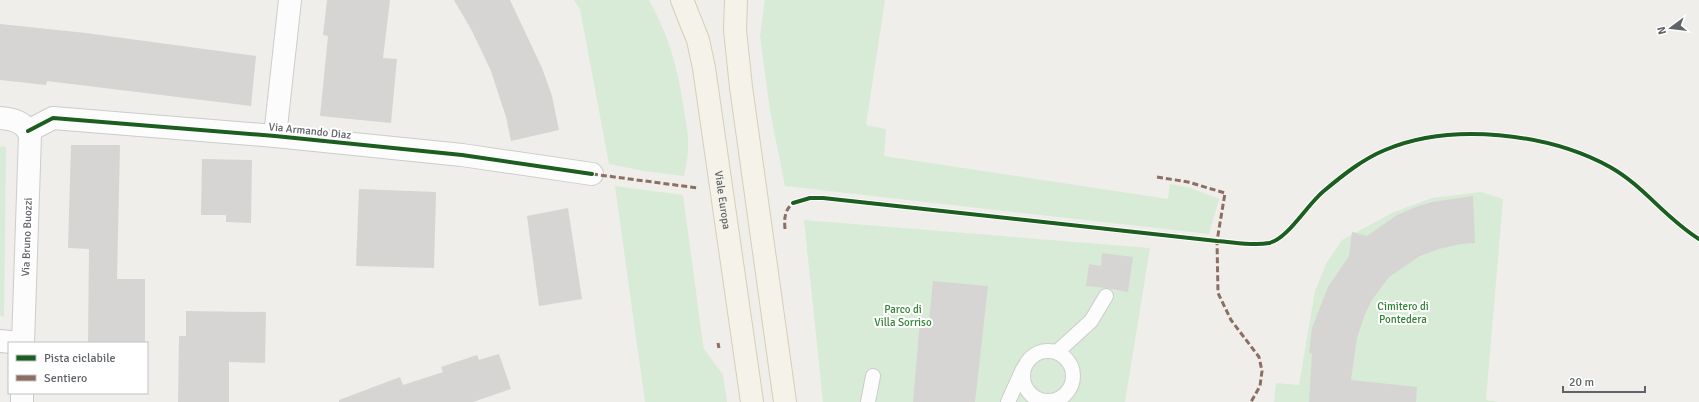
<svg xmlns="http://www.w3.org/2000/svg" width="1699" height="402" font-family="Signika,sans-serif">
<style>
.green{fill:#d8ebd6}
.building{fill:#d6d5d3}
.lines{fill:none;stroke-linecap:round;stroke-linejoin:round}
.lane-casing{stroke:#cbcccc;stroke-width:16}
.street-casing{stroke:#cbcccc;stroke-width:24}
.secondary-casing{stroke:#cacacb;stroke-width:24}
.primary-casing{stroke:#d7ceb8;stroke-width:24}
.lane{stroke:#fdfcfc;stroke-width:14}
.street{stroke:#fdfcfc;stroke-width:22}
.secondary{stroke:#fdfcfc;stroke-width:22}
.primary{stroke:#f4f2e9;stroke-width:22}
.quiet{stroke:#8d6e63;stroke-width:3;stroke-dasharray:6 3;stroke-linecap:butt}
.cycleway-casing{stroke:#fff;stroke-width:6}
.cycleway{stroke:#1b5e20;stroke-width:4}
.labels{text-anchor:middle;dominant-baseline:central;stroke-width:4;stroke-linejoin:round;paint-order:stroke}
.street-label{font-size:11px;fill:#5f6368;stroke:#fff}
.park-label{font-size:11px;fill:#348238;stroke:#fff}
</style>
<rect width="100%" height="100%" fill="#efeeea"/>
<!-- green -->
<g class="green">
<path d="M 574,0 L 649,0 C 669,36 678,69 684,110 C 686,123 689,136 688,149 C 688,158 686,167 684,176 L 644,171 L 609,164 L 580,9 Z"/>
<path d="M 765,0 L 885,0 L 866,125 L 886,129 L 884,156 L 1168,199 L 1170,184 L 1191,188 L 1219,199 L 1209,234 L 785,186 L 770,111 L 760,36 Z"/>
<path d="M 0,146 L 6,147 L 4,317 L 0,316 Z"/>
<path d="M 615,186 L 683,195 L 703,344 L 704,349 L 723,375 L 727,402 L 645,402 Z"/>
<path d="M 1481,192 L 1503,199 L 1486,400 L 1500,402 L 1274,402 L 1276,383 L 1299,385 L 1315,291 L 1327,262 L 1342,240 L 1394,212 L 1432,198 Z"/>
<path d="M 804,220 L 1150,248 L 1125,402 L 823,402 Z"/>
</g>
<!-- building -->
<g class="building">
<path d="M 327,0 L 390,0 L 383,58 L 397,59 L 391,123 L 320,116 L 328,36 L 323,35 Z"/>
<path d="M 454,0 L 510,0 L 542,68 L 552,96 L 559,130 L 511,141 L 506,117 L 491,71 L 472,31 Z"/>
<path d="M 0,24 L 86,33 L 256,56 L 251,106 L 47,81 L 46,85 L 0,80 Z"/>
<path d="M 71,145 L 120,145 L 117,279 L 145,279 L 145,343 L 88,343 L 89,249 L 68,248 Z"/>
<path d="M 202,159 L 252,160 L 251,223 L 226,222 L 226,215 L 201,215 Z"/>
<path d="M 359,189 L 436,192 L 434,268 L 356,266 Z"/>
<path d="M 1473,196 L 1475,243 L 1461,244 L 1439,249 L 1420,256 L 1389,277 L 1372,300 L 1365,314 L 1357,338 L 1351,380 L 1417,387 L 1416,402 L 1309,402 L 1312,354 L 1309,353 L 1312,328 L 1328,287 L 1349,256 L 1352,232 L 1367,236 L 1397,215 L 1416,207 L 1432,202 Z"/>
<path d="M 568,208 L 582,299 L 539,306 L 527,216 Z"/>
<path d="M 1102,253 L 1133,257 L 1128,292 L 1107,288 L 1086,286 L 1089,264 L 1101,266 Z"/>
<path d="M 933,281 L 988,286 L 975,402 L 913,402 L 920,321 L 929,321 Z"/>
<path d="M 186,311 L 266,312 L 265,363 L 229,362 L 229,402 L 178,402 L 179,336 L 186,336 Z"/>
<path d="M 499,354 L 511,389 L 473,402 L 339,402 L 339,400 L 400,377 L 403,385 L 443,372 L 441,367 L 477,355 L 479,360 Z"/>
</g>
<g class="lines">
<defs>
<g id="lane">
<circle cx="1048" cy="376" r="25"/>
<path d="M 1057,352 L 1091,321 L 1106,296"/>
<path d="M 868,402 L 873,376"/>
<path d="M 1008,402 L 1023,369"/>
</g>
<g id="street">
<path d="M 0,118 C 13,119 25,122 30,135 L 23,343"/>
<path d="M 28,131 L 53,118 L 275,136 L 462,155 L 592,174"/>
<path d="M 275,136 L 290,0"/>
</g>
<g id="secondary">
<path d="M 0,341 L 21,343"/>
<path d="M 22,402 L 22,393"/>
</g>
<g id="primary">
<path id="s1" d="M 682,0 L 698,40 L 704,68 L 752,402"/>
<path d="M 736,0 L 735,30 L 741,87 L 785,402"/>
</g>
</defs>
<!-- lane casing -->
<use href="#lane" class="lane-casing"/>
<!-- street casing -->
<use href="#street" class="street-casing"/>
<!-- secondary casing -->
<use href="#secondary" class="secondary-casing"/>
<!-- primary casing -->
<use href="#primary" class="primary-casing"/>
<!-- lane -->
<use href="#lane" class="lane"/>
<!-- street -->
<use href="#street" class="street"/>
<!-- secondary -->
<use href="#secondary" class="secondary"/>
<!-- primary -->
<use href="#primary" class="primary"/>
<!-- quiet -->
<g class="quiet">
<path d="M 592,174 L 698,188"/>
<path d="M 1157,177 L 1188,182 L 1225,193 L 1217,241 L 1218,293 L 1231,320 L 1259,357 L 1262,371 L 1260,386 L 1251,402"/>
<path d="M 785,229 C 784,217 785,210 793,203"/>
<path d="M 718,343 L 719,348"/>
</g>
<defs>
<g id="cycleway">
<path d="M 28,131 L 53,118 L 275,136 L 462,155 L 592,174"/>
<path d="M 793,203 L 810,198 L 823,198 L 1217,241 C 1234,242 1252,246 1269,243 C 1288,239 1308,203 1325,190 C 1343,175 1363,159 1385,150 C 1451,122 1548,133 1610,167 C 1644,186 1665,218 1699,239"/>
</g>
</defs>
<!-- cycleway casing -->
<use href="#cycleway" class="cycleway-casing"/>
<!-- cycleway -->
<use href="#cycleway" class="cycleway"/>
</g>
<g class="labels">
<!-- street labels -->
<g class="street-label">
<text transform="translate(310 131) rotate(6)">Via Armando Diaz</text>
<text stroke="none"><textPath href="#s1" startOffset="205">Viale Europa</textPath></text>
<text transform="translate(27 237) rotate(-88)">Via Bruno Buozzi</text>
</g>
<!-- park labels -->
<g class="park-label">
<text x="1403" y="306">Cimitero di<tspan x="1403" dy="13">Pontedera</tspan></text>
<text x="903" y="309">Parco di<tspan x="903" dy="13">Villa Sorriso</tspan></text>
</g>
</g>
<!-- legend -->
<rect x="8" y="342" width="140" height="52" fill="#ffffff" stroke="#bfc1c3"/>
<rect x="16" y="355" width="20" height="6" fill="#1b5e20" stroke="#bfc1c3"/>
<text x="44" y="362" font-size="12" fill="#5f6368">Pista ciclabile</text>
<rect x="16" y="375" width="20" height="6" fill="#8d6e63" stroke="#bfc1c3"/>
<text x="44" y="382" font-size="12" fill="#5f6368">Sentiero</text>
<!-- north arrow -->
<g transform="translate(1671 28) rotate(255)" stroke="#ffffff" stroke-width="3" paint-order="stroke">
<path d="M0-3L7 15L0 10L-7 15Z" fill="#5f6368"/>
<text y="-6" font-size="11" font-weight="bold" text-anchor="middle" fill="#5f6368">N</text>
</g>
<!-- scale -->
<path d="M1563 386v6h82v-6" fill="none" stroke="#5f6368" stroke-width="2"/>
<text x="1569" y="386" font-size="12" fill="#5f6368" stroke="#ffffff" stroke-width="3" paint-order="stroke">20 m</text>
</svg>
